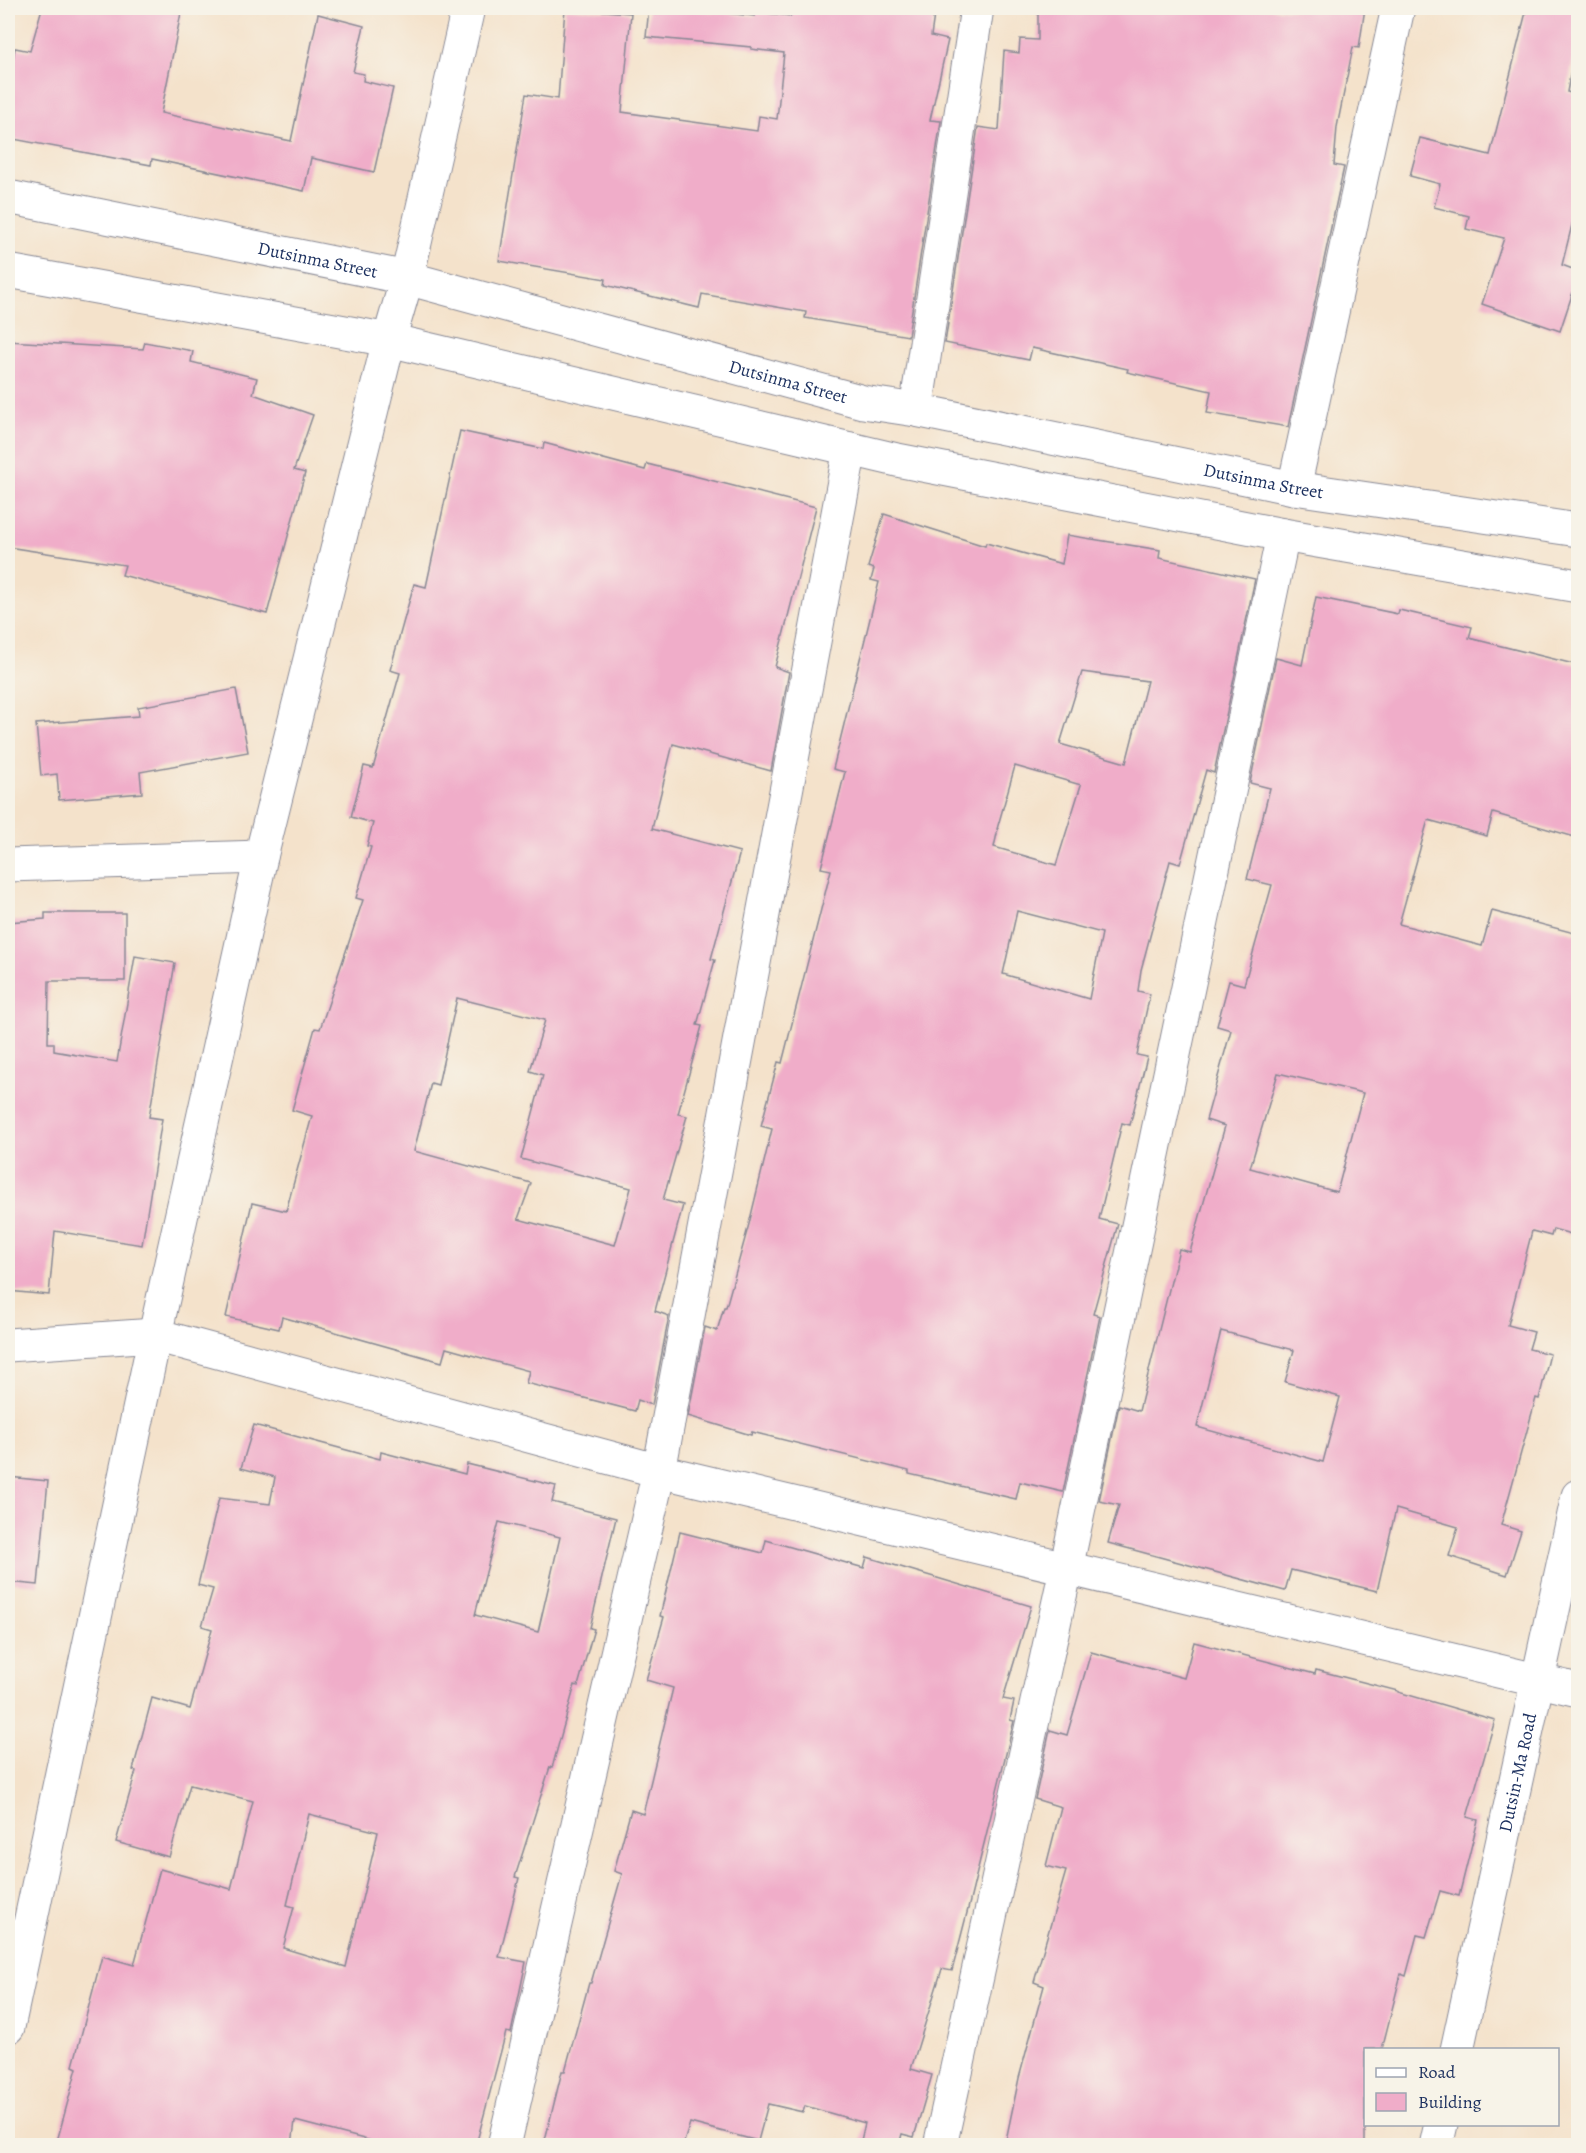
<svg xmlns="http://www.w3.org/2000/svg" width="1586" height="2153" font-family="Alegreya,serif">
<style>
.building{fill:#f0adc9;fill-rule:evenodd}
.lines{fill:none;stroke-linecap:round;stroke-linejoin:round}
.minor-casing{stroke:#888894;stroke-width:35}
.minor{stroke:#fff;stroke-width:33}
.labels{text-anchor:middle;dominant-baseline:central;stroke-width:4.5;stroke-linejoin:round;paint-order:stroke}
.street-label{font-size:18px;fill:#1b2f5e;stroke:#f7f3e8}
</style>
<rect width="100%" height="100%" fill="#f7f3e8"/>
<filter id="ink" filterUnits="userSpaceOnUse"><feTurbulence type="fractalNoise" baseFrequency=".0167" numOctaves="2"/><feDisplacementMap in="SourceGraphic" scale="12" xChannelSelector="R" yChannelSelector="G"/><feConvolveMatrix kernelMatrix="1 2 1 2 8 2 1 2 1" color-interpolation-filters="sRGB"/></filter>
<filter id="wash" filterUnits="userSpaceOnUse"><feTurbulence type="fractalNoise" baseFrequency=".008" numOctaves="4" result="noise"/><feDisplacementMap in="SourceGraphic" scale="24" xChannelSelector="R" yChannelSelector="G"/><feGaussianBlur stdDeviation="1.35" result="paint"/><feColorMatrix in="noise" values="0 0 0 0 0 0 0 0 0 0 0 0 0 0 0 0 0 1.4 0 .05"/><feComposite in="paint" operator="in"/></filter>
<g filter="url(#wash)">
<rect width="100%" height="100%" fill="#f4e2cb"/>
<g id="blocks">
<!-- building -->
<g class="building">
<path d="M 42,8 L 182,8 L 161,113 L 291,141 L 318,14 L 364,26 L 353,72 L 364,74 L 363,81 L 393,88 L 374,172 L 311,158 L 304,191 L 152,159 L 151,165 L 8,138 L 8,87 L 15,48 L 30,51 Z"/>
<path d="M 565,8 L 631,13 L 622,112 L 757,131 L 759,116 L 777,119 L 784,53 L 751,49 L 751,47 L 646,37 L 649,8 L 673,8 L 755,16 L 756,12 L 791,16 L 792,8 L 935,8 L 931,36 L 948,40 L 930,120 L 941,121 L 908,336 L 805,318 L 806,312 L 702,294 L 699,308 L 605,285 L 606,279 L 499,261 L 526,94 L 558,99 Z"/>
<path d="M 1038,8 L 1261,8 L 1311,11 L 1312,8 L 1365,8 L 1359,48 L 1353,47 L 1337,127 L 1334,165 L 1344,167 L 1288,427 L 1207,413 L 1211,391 L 1127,372 L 1128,369 L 1032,348 L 1029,360 L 945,343 L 978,127 L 999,130 L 1004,51 L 1019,53 L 1020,39 L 1038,40 Z"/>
<path d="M 1527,8 L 1578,8 L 1578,33 L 1567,92 L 1578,95 L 1578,201 L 1562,265 L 1578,271 L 1578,277 L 1560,331 L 1482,304 L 1504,238 L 1466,229 L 1469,216 L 1434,207 L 1440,184 L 1410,176 L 1420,138 L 1490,155 Z"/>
<path d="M 8,341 L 143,349 L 145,342 L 193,351 L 191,362 L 257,378 L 253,394 L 313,415 L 294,470 L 305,473 L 267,614 L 122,575 L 125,565 L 8,547 Z"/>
<path d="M 460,431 L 543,449 L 544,443 L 645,470 L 647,464 L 816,507 L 775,667 L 789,672 L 771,771 L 673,744 L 652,829 L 740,852 L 711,959 L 715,960 L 697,1025 L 702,1026 L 678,1114 L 687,1116 L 663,1200 L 683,1205 L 655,1311 L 669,1316 L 652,1405 L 638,1400 L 635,1411 L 526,1383 L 529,1371 L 446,1348 L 442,1362 L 282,1317 L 279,1329 L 226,1317 L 252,1203 L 286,1211 L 312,1116 L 292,1110 L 315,1028 L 320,1029 L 363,900 L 356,898 L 371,847 L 367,846 L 373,823 L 351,817 L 364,766 L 373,768 L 400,673 L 390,670 L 414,584 L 426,587 ZM 457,998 L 545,1020 L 530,1071 L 543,1075 L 521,1159 L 631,1188 L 615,1245 L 518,1219 L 531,1183 L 414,1151 L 431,1083 L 438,1085 Z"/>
<path d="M 884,514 L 985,546 L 986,543 L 1062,564 L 1067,535 L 1160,550 L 1159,558 L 1255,579 L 1214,773 L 1206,770 L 1180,864 L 1170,861 L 1141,970 L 1138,991 L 1150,994 L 1137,1055 L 1147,1057 L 1130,1125 L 1122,1123 L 1099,1219 L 1118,1224 L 1093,1314 L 1100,1316 L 1063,1492 L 1020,1482 L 1016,1499 L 909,1474 L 909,1471 L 752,1432 L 751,1435 L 688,1416 L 705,1327 L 717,1331 L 724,1307 L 726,1307 L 749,1224 L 772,1129 L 761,1126 L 778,1062 L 782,1063 L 831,870 L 821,868 L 845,772 L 833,769 L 879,582 L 871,580 L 874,569 L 868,567 ZM 1082,672 L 1147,681 L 1126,763 L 1060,744 ZM 1015,766 L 1081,785 L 1056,865 L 994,847 L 998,829 L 997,829 ZM 1017,911 L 1102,933 L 1089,999 L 1003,974 Z"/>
<path d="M 1316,597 L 1398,614 L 1399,610 L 1472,627 L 1469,638 L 1578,665 L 1578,838 L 1493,813 L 1487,836 L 1428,820 L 1399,924 L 1482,946 L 1492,911 L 1578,934 L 1578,1122 L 1571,1150 L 1578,1152 L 1578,1236 L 1553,1229 L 1551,1236 L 1532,1231 L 1508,1325 L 1534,1332 L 1529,1349 L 1550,1354 L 1539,1399 L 1536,1398 L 1501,1525 L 1521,1531 L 1507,1575 L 1449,1556 L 1458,1527 L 1396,1509 L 1377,1591 L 1291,1570 L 1285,1591 L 1108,1543 L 1119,1505 L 1099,1501 L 1119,1405 L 1139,1411 L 1179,1249 L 1190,1252 L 1225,1126 L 1206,1120 L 1231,1030 L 1217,1026 L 1229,981 L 1244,985 L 1272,885 L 1247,879 L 1270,788 L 1250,783 L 1276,658 L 1302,665 ZM 1278,1073 L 1363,1093 L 1337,1192 L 1250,1168 ZM 1221,1331 L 1294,1350 L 1285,1382 L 1340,1397 L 1323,1462 L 1197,1427 Z"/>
<path d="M 236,689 L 248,752 L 140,772 L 142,793 L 59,800 L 57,774 L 41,776 L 36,724 L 139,716 L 138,707 Z"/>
<path d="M 45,913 L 125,913 L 125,981 L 49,981 L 48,1043 L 54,1043 L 54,1051 L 117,1062 L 135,956 L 175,963 L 149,1117 L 162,1119 L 142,1245 L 55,1231 L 49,1295 L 8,1291 L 8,922 L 45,919 Z"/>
<path d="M 254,1425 L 380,1459 L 381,1452 L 465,1474 L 467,1464 L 556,1486 L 552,1502 L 616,1518 L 590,1628 L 594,1629 L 578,1686 L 575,1685 L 552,1768 L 550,1767 L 515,1877 L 519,1878 L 499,1957 L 526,1962 L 511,2033 L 506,2032 L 476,2145 L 387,2145 L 295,2121 L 292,2145 L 56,2145 L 77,2068 L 73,2066 L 102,1956 L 134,1965 L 160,1869 L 231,1889 L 253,1801 L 190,1785 L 169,1857 L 116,1842 L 136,1771 L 133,1770 L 152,1698 L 190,1709 L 212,1629 L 202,1626 L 213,1589 L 198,1585 L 219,1498 L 270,1504 L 275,1477 L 241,1468 ZM 499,1522 L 560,1537 L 538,1632 L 475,1615 ZM 309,1814 L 378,1832 L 346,1967 L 283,1948 L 294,1907 L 287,1905 Z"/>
<path d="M 8,1477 L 48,1481 L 38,1585 L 8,1582 Z"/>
<path d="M 680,1532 L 763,1553 L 766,1540 L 864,1568 L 867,1557 L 1031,1606 L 1003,1699 L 1014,1701 L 1010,1720 L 1014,1721 L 968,1909 L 952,1971 L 942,1969 L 911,2069 L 932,2075 L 914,2137 L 902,2134 L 899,2145 L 860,2145 L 865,2123 L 805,2106 L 803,2112 L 768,2104 L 758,2141 L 690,2123 L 683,2145 L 569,2145 L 545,2140 L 562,2071 L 565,2071 L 589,1983 L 591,1983 L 622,1874 L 614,1871 L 631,1810 L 643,1814 L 673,1688 L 646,1680 L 664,1617 L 660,1616 Z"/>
<path d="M 1194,1642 L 1315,1674 L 1316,1670 L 1398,1691 L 1398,1692 L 1495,1720 L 1467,1817 L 1478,1820 L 1459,1896 L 1440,1891 L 1426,1937 L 1417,1935 L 1406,1976 L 1401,1974 L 1382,2049 L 1365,2049 L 1365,2145 L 1005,2145 L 1019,2078 L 1044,1986 L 1034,1982 L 1066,1871 L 1046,1866 L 1061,1807 L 1035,1799 L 1050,1730 L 1067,1735 L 1091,1652 L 1184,1678 Z"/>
</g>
</g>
</g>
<g filter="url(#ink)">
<use href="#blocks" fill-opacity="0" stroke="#888894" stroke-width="1.5"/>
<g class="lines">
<defs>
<g id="minor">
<path id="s1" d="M 8,197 L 407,278 L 863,402 L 916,410 L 1294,488 L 1578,530"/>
<path d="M 8,271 L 389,340 L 897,460 L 1283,535 L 1578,586"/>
<path d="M 916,410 L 977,8"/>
<path d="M 1294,488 L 1398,8"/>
<path d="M 8,865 L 261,857"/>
<path d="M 8,1345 L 155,1335 L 659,1471 L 1578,1690"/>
<path d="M 8,2027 L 155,1335 L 261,857 L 389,340 L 407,278 L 468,8"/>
<path id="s2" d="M 1457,2050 L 1578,1496"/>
<path d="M 504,2146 L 659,1471 L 850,449"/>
<path d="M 940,2146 L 1066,1569 L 1283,535"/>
<path d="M 1436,2146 L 1441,2124"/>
</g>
</defs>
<!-- minor casing -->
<use href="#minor" class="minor-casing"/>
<!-- minor -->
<use href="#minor" class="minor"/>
</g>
</g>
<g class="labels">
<!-- street labels -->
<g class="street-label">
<text stroke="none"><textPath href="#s1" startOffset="316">Dutsinma Street</textPath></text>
<text stroke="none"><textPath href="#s1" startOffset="802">Dutsinma Street</textPath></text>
<text stroke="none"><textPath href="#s1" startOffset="1288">Dutsinma Street</textPath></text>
<text stroke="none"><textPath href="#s2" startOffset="284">Dutsin-Ma Road</textPath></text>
</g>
</g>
<!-- margin -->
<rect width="1586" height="2153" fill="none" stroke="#f7f3e8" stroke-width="30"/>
<!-- legend -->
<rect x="1364" y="2048" width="195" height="78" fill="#f7f3e8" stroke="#9fa5b1" stroke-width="1.5"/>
<rect x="1376" y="2068" width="30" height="9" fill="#ffffff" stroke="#9fa5b1" stroke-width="1.5"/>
<text x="1418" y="2078" font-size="18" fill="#1b2f5e">Road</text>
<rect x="1376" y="2093" width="30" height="18" fill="#f0adc9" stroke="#9fa5b1" stroke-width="1.5"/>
<text x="1418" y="2108" font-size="18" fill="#1b2f5e">Building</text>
</svg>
